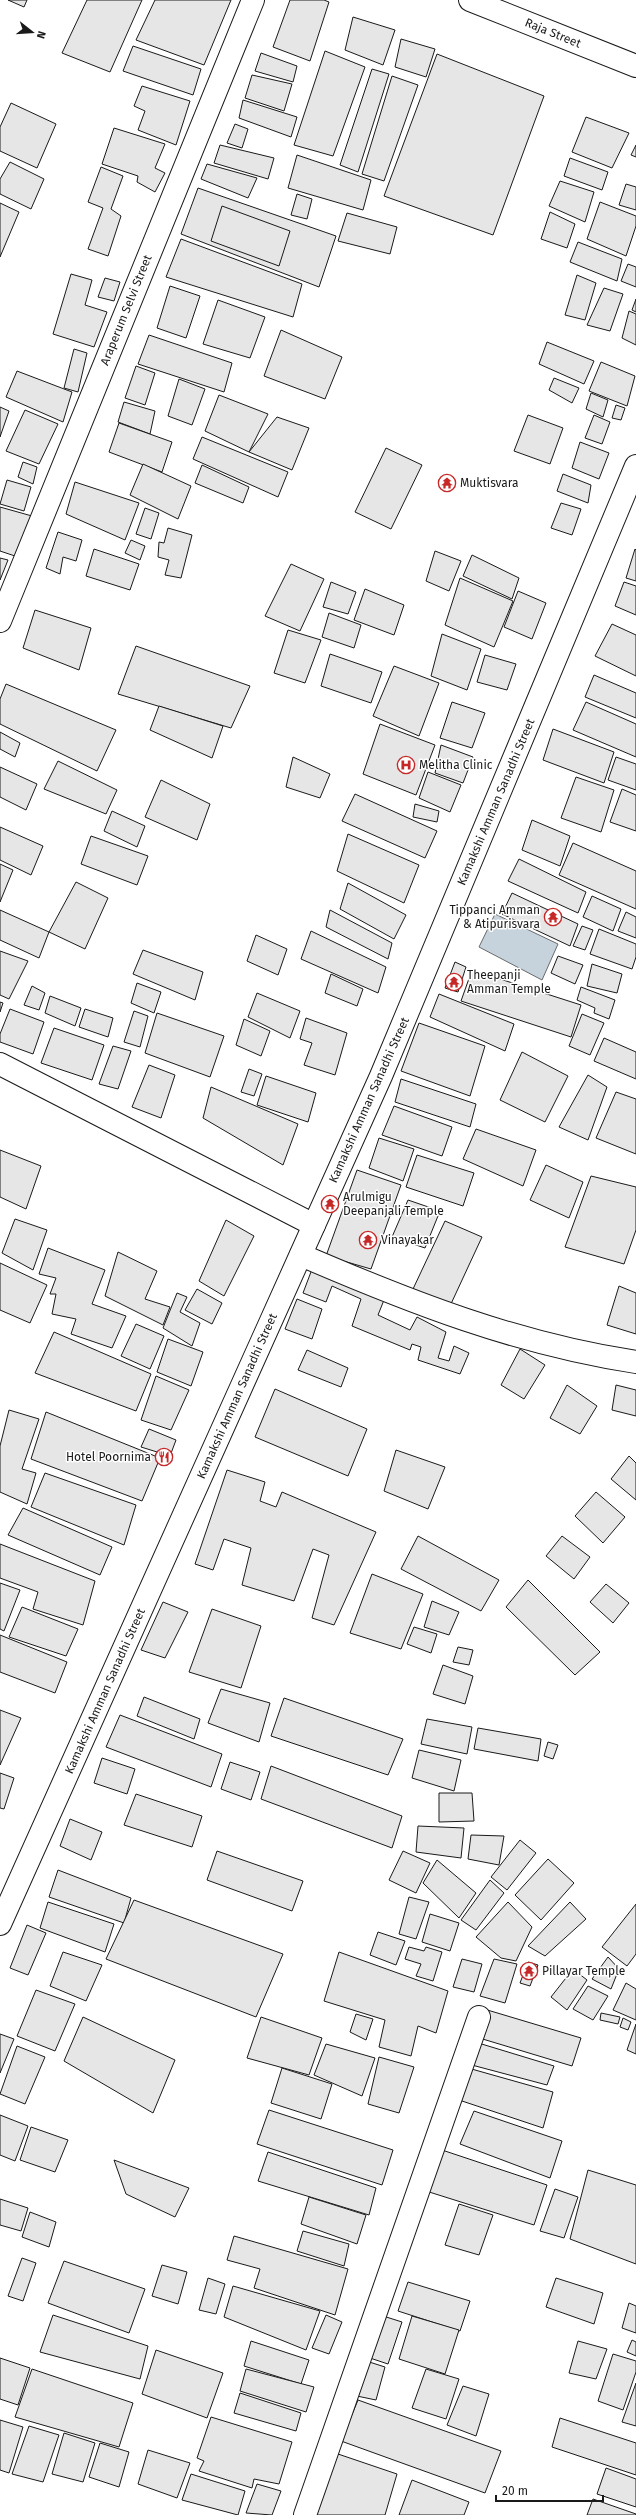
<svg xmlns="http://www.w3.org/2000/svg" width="636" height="2515" font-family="'Fira Sans',sans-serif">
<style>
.water{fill:#c6d2dc;stroke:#6a6a6a}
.building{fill:#e6e6e6;stroke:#1a1a1a}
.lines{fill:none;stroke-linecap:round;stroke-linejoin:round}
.street-casing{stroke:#1a1a1a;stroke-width:24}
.secondary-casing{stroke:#1a1a1a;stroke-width:24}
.street{stroke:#fff;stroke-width:22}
.secondary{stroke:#fff;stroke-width:22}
.labels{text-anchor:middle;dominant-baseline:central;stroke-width:3;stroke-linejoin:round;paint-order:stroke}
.street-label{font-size:12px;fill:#1a1a1a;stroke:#fff}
.poi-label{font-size:12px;fill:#1a1a1a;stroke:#fff;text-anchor:start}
</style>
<rect width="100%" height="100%" fill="#fff"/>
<!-- water -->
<path class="water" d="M 495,914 L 558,944 L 542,980 L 479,947 Z"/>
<!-- building -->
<g class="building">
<path d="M 8,0 L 27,0 L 24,7 Z"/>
<path d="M 87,0 L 142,0 L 110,72 L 62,53 Z"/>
<path d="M 155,0 L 231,0 L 204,65 L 136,40 Z"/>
<path d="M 290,0 L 324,0 L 329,2 L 310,61 L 273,47 Z"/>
<path d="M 353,17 L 395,30 L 383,65 L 345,50 Z"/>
<path d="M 401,39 L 435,49 L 426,77 L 395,67 Z"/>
<path d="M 133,46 L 201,69 L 193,95 L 123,71 Z"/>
<path d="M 325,51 L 365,67 L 333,156 L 294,145 Z"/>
<path d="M 261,53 L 297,66 L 293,82 L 255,71 Z"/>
<path d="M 437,54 L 544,96 L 493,235 L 384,196 Z"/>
<path d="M 372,69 L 389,74 L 358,172 L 340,165 Z"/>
<path d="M 252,75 L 292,84 L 284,111 L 245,98 Z"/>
<path d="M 392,76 L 418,85 L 384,181 L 362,174 Z"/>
<path d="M 142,86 L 190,101 L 176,145 L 138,130 L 145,111 L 134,106 Z"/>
<path d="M 243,100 L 297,117 L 291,137 L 239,118 Z"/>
<path d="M 11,103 L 56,124 L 37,168 L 0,151 L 0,127 Z"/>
<path d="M 586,117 L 629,133 L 612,168 L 572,152 Z"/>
<path d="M 235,124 L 248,129 L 242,148 L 227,143 Z"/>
<path d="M 114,128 L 165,144 L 155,168 L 165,173 L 155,192 L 137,182 L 138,176 L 102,164 Z"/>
<path d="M 220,145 L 274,158 L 268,179 L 214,163 Z"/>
<path d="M 636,145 L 636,157 L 631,155 Z"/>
<path d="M 297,155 L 371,180 L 363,210 L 288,188 Z"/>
<path d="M 570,158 L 608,172 L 602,190 L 564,176 Z"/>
<path d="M 10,162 L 44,179 L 31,209 L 0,194 L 0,179 Z"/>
<path d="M 207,164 L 257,178 L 248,198 L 201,179 Z"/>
<path d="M 101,167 L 123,176 L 111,209 L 121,216 L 108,256 L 88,249 L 103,208 L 88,202 Z"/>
<path d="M 560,181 L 594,192 L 585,222 L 549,206 Z"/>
<path d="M 626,184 L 636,187 L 636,210 L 619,205 Z"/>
<path d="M 198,188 L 336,236 L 319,287 L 181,234 Z"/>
<path d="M 297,194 L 312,199 L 307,219 L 291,215 Z"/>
<path d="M 600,202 L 636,216 L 636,226 L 626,256 L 587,239 Z"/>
<path d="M 0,203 L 19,212 L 0,257 Z"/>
<path d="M 222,206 L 290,231 L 279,266 L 211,241 Z"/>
<path d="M 550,212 L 575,224 L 567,248 L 541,239 Z"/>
<path d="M 347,213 L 397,227 L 390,254 L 338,241 Z"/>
<path d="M 181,239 L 302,284 L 293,317 L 166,277 Z"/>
<path d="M 578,242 L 622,259 L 617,281 L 570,262 Z"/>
<path d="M 628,264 L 636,267 L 636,287 L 621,281 Z"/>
<path d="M 71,274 L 92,280 L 85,305 L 107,312 L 94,347 L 53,334 Z"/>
<path d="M 577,275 L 596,283 L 585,320 L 565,315 Z"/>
<path d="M 105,278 L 120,282 L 114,301 L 98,297 Z"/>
<path d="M 170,286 L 200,296 L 186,338 L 157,328 Z"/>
<path d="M 604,288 L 623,294 L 610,331 L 587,325 Z"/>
<path d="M 636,299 L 636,312 L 632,310 Z"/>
<path d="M 218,300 L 265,317 L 250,358 L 203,344 Z"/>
<path d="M 629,311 L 636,314 L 636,345 L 622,338 Z"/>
<path d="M 281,330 L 342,357 L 325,399 L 264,376 Z"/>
<path d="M 149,335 L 232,363 L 224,392 L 138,364 Z"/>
<path d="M 547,342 L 594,361 L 584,384 L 539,364 Z"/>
<path d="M 74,349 L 87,353 L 78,392 L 64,388 Z"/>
<path d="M 601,362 L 635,376 L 627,406 L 589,391 Z"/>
<path d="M 136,366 L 155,373 L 145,405 L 125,398 Z"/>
<path d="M 17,371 L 72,392 L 63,422 L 6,397 Z"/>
<path d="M 554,378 L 579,388 L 572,403 L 549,390 Z"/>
<path d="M 179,379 L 205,389 L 192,425 L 168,416 Z"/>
<path d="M 591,393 L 608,400 L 603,417 L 586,409 Z"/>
<path d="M 219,395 L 268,414 L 249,452 L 205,431 Z"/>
<path d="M 124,402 L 155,411 L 150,434 L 118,422 Z"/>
<path d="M 616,405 L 625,408 L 621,420 L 612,418 Z"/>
<path d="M 0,407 L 9,411 L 0,437 Z"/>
<path d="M 25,410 L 58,424 L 39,464 L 6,451 Z"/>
<path d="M 528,415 L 563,428 L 550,464 L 514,451 Z"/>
<path d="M 594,415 L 610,422 L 602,444 L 585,438 Z"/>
<path d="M 277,417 L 309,428 L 292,470 L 249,452 Z"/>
<path d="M 119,423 L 172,442 L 162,472 L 109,452 Z"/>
<path d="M 202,437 L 288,472 L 278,497 L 193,459 Z"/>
<path d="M 580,442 L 609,453 L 599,479 L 572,468 Z"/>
<path d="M 386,448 L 422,465 L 391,529 L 355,512 Z"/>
<path d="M 23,462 L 37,467 L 33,484 L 18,477 Z"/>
<path d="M 143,464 L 191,486 L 178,519 L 130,495 Z"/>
<path d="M 202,465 L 249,487 L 243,503 L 195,483 Z"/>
<path d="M 563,474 L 591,485 L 588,503 L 557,491 Z"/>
<path d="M 7,480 L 31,487 L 24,511 L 0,504 Z"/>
<path d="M 75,482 L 139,503 L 125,540 L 66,514 Z"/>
<path d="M 561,503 L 581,509 L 572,535 L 551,528 Z"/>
<path d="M 0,507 L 32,516 L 18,557 L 0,551 Z"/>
<path d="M 145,508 L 159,513 L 151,539 L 136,534 Z"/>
<path d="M 168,528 L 192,535 L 181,578 L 165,575 L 169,560 L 158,557 L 159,542 L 164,543 Z"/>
<path d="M 58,532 L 82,540 L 76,561 L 63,557 L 60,574 L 46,568 Z"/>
<path d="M 131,540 L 145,546 L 140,560 L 125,553 Z"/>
<path d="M 94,549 L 139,564 L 130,590 L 86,576 Z"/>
<path d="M 635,549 L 636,550 L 636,581 L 626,578 Z"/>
<path d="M 435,551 L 461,561 L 449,591 L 426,581 Z"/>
<path d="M 472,555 L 519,578 L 512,599 L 463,576 Z"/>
<path d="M 0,558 L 8,560 L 0,580 Z"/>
<path d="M 291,564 L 324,579 L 300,631 L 265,616 Z"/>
<path d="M 460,578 L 513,601 L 494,647 L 445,625 Z"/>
<path d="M 331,582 L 356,592 L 348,614 L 323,607 Z"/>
<path d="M 624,582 L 636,586 L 636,615 L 615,606 Z"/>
<path d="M 365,589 L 404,605 L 394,635 L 354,620 Z"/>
<path d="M 518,591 L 546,603 L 532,639 L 504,627 Z"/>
<path d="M 35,610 L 91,628 L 79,670 L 23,648 Z"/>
<path d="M 329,613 L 361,625 L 354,648 L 322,637 Z"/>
<path d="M 612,624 L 636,635 L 636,676 L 595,656 Z"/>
<path d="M 288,630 L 321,640 L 305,683 L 274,673 Z"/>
<path d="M 442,634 L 481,649 L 467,690 L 431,676 Z"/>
<path d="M 136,646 L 250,686 L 231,728 L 118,694 Z"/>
<path d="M 330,654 L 382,672 L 371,703 L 321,686 Z"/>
<path d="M 485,655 L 516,664 L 507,690 L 477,682 Z"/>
<path d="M 394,666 L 439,683 L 419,736 L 373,716 Z"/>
<path d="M 594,675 L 636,693 L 636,718 L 585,697 Z"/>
<path d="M 6,684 L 116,730 L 97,771 L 0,724 L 0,699 Z"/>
<path d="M 452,702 L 485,713 L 472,748 L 440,738 Z"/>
<path d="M 586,702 L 636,724 L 636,757 L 573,730 Z"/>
<path d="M 159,706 L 223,726 L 212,758 L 150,730 Z"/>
<path d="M 380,724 L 435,745 L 416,795 L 363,774 Z"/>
<path d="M 553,729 L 614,752 L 604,783 L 543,760 Z"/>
<path d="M 0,732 L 20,743 L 15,757 L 0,749 Z"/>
<path d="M 441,745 L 473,757 L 463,783 L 435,773 Z"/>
<path d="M 293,757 L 330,774 L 320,798 L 286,787 Z"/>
<path d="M 616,757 L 636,764 L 636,790 L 608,780 Z"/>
<path d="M 58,761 L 117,790 L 106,814 L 44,789 Z"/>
<path d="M 0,767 L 37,784 L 26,810 L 0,797 Z"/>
<path d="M 428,772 L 461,785 L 450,812 L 419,798 Z"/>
<path d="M 576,777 L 614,790 L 601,832 L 561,818 Z"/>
<path d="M 161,780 L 210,804 L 197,840 L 145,817 Z"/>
<path d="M 622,789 L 636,795 L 636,831 L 610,822 Z"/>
<path d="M 355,794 L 437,831 L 425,858 L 342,821 Z"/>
<path d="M 415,804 L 439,811 L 437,822 L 413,817 Z"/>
<path d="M 112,811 L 145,826 L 137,847 L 104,831 Z"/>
<path d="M 532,820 L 570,836 L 560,866 L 522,850 Z"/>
<path d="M 0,827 L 43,846 L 31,875 L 0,860 Z"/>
<path d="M 348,834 L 419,865 L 404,903 L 337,871 Z"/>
<path d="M 91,836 L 148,856 L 137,885 L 81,864 Z"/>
<path d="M 573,843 L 636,871 L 636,909 L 559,875 Z"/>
<path d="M 519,859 L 586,892 L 578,913 L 508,881 Z"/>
<path d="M 0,864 L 13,870 L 0,902 Z"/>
<path d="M 76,882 L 108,898 L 85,949 L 49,932 Z"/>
<path d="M 348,883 L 406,915 L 394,939 L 340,909 Z"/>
<path d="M 512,893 L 578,924 L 570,946 L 502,914 Z"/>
<path d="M 592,896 L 621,909 L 613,931 L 583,917 Z"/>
<path d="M 0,910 L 49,932 L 39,958 L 0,940 Z"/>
<path d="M 330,910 L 392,943 L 388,959 L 326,927 Z"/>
<path d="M 626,912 L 636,917 L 636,938 L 618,931 Z"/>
<path d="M 582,926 L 593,930 L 585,950 L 573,946 Z"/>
<path d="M 599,929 L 636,944 L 636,957 L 632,969 L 590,954 Z"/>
<path d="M 311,931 L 386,967 L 378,993 L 301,959 Z"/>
<path d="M 256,935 L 287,949 L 278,975 L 247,961 Z"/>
<path d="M 143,950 L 203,972 L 195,1000 L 133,974 Z"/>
<path d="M 0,951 L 28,961 L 9,999 L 0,995 Z"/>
<path d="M 558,956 L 583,965 L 575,984 L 551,973 Z"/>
<path d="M 455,962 L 466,967 L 458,992 L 445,988 Z"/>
<path d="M 592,964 L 622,974 L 617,993 L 587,986 Z"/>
<path d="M 472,970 L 581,1005 L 571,1037 L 461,1001 Z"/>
<path d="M 331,974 L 363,989 L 357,1006 L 325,993 Z"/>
<path d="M 137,983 L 161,992 L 154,1013 L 131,1003 Z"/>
<path d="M 32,986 L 45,993 L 39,1010 L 24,1005 Z"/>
<path d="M 581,987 L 615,1000 L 609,1019 L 594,1013 L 595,1008 L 577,1000 Z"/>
<path d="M 257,993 L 300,1011 L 290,1038 L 248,1017 Z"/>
<path d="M 439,994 L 514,1024 L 505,1051 L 430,1017 Z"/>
<path d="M 50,996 L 81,1008 L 75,1026 L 45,1013 Z"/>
<path d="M 0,1002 L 3,1003 L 0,1012 Z"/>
<path d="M 10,1009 L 44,1022 L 33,1054 L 0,1042 L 0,1034 Z"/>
<path d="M 85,1009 L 113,1018 L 108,1037 L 79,1027 Z"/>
<path d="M 134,1011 L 148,1016 L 140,1047 L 124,1042 Z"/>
<path d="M 157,1013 L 224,1036 L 210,1077 L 145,1053 Z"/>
<path d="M 582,1014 L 604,1023 L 590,1055 L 569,1046 Z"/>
<path d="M 306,1018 L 347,1033 L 335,1075 L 304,1065 L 312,1043 L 300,1039 Z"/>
<path d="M 244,1019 L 270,1031 L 261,1056 L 236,1045 Z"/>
<path d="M 419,1023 L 485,1046 L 470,1096 L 401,1071 Z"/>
<path d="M 54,1028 L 104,1045 L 92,1080 L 41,1063 Z"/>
<path d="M 604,1038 L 636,1052 L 636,1079 L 594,1061 Z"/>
<path d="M 113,1046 L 131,1051 L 118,1089 L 99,1084 Z"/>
<path d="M 522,1052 L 568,1076 L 545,1122 L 500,1100 Z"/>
<path d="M 149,1065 L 175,1075 L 161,1118 L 132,1107 Z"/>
<path d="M 249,1069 L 262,1074 L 254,1096 L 241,1092 Z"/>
<path d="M 588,1075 L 607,1087 L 588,1140 L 559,1127 Z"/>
<path d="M 266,1076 L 316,1093 L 308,1122 L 257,1105 Z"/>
<path d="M 401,1079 L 476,1104 L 470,1127 L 395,1102 Z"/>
<path d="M 211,1087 L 298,1124 L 283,1165 L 203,1118 Z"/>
<path d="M 616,1092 L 636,1099 L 636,1154 L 596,1138 Z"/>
<path d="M 394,1106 L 452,1127 L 442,1156 L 382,1135 Z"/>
<path d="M 476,1129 L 536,1150 L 523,1186 L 463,1159 Z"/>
<path d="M 379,1138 L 414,1149 L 403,1181 L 369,1168 Z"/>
<path d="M 0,1150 L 41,1166 L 26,1209 L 0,1197 Z"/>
<path d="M 417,1155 L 474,1173 L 463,1206 L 406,1187 Z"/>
<path d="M 546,1165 L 583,1182 L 569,1218 L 530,1200 Z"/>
<path d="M 357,1170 L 401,1185 L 371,1269 L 326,1256 Z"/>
<path d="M 591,1176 L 636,1187 L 636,1230 L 624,1264 L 565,1247 Z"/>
<path d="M 408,1200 L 440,1211 L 425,1248 L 392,1237 Z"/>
<path d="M 15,1219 L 47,1230 L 33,1270 L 2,1253 Z"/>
<path d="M 226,1220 L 254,1236 L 224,1296 L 199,1281 Z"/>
<path d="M 445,1221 L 482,1237 L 450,1306 L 413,1289 Z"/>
<path d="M 48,1248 L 105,1270 L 92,1304 L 126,1316 L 112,1348 L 71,1334 L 76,1319 L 52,1314 L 56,1294 L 50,1294 L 56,1278 L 39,1274 Z"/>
<path d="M 118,1252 L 157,1271 L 145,1299 L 170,1307 L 163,1325 L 105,1296 Z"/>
<path d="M 0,1263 L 47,1285 L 30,1323 L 0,1310 Z"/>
<path d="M 314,1264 L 386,1295 L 378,1315 L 410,1330 L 417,1317 L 446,1332 L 438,1358 L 449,1361 L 454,1346 L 469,1353 L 460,1374 L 418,1360 L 421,1347 L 412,1344 L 410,1350 L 352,1326 L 361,1299 L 332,1286 L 326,1302 L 303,1293 Z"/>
<path d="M 619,1286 L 636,1293 L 636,1334 L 607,1325 Z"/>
<path d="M 197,1289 L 222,1303 L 212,1324 L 185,1310 Z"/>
<path d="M 177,1293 L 187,1297 L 180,1312 L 200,1323 L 192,1346 L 163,1328 Z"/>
<path d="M 297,1299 L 322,1309 L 312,1339 L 285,1329 Z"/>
<path d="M 136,1324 L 164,1336 L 150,1369 L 121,1356 Z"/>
<path d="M 54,1332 L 151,1374 L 136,1411 L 35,1373 Z"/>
<path d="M 168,1339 L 203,1352 L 191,1386 L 157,1372 Z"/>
<path d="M 520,1349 L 545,1365 L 524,1399 L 501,1385 Z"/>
<path d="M 307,1350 L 348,1368 L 341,1387 L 298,1370 Z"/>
<path d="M 156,1376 L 189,1390 L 171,1430 L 141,1420 Z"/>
<path d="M 567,1385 L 597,1406 L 580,1434 L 550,1418 Z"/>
<path d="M 616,1385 L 636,1390 L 636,1416 L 612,1410 Z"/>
<path d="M 275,1389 L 367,1429 L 348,1476 L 255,1437 Z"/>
<path d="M 9,1410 L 39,1419 L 22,1469 L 36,1473 L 27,1504 L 0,1492 L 0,1446 Z"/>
<path d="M 46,1412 L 160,1458 L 142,1501 L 31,1459 Z"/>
<path d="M 149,1429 L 176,1440 L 170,1456 L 141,1447 Z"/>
<path d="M 396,1450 L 445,1467 L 428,1509 L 384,1491 Z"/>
<path d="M 629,1456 L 636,1463 L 636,1500 L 611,1479 Z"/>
<path d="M 227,1470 L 265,1482 L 260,1501 L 276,1507 L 282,1492 L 376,1532 L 334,1625 L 312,1618 L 329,1555 L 313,1549 L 294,1601 L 242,1585 L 251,1548 L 224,1539 L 213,1570 L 195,1564 Z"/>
<path d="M 45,1473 L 136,1505 L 124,1545 L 31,1507 Z"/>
<path d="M 596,1492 L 625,1517 L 603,1543 L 575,1516 Z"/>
<path d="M 23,1508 L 112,1547 L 100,1575 L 8,1535 Z"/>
<path d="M 418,1536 L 499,1580 L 481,1611 L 401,1569 Z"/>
<path d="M 562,1536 L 590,1557 L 574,1579 L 546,1556 Z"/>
<path d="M 0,1544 L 95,1581 L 83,1625 L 33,1609 L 38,1592 L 0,1578 Z"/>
<path d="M 372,1574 L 423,1594 L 401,1649 L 350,1633 Z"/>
<path d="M 528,1580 L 600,1652 L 575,1675 L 506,1607 Z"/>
<path d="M 0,1583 L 20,1590 L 4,1631 L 0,1629 Z"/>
<path d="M 606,1584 L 629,1603 L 613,1623 L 590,1602 Z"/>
<path d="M 432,1601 L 459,1612 L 449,1635 L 424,1627 Z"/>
<path d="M 163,1602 L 188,1612 L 165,1658 L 141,1650 Z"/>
<path d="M 22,1607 L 78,1629 L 66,1656 L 9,1637 Z"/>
<path d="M 212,1609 L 261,1626 L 241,1688 L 189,1672 Z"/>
<path d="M 414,1627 L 437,1634 L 431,1653 L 407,1644 Z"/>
<path d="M 0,1635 L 67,1662 L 55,1693 L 0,1672 Z"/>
<path d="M 458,1647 L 473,1650 L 469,1665 L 453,1662 Z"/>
<path d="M 443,1665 L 473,1676 L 465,1704 L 433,1694 Z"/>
<path d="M 221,1689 L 270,1703 L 259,1742 L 208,1723 Z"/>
<path d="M 144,1697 L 200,1719 L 194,1739 L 137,1716 Z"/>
<path d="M 284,1698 L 403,1739 L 388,1775 L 271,1736 Z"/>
<path d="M 0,1710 L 21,1718 L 0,1765 Z"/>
<path d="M 120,1715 L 222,1754 L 211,1787 L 106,1747 Z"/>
<path d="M 427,1719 L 472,1727 L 467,1754 L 421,1744 Z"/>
<path d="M 478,1728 L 541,1739 L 538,1761 L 474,1749 Z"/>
<path d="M 548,1742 L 558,1745 L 553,1759 L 544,1756 Z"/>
<path d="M 419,1750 L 461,1760 L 454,1791 L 412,1778 Z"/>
<path d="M 102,1758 L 135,1769 L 127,1794 L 94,1783 Z"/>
<path d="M 230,1762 L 260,1772 L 251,1800 L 221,1789 Z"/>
<path d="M 271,1766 L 402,1816 L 392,1848 L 261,1799 Z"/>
<path d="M 0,1773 L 14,1778 L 4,1809 L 0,1808 Z"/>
<path d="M 439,1793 L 472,1793 L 474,1821 L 439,1822 Z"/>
<path d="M 136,1794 L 202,1816 L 192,1847 L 124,1825 Z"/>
<path d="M 70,1819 L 102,1832 L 91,1860 L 60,1846 Z"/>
<path d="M 418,1826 L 464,1828 L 461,1858 L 416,1852 Z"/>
<path d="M 471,1835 L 504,1836 L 499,1865 L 468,1859 Z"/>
<path d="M 520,1840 L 536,1853 L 507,1890 L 491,1877 Z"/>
<path d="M 217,1851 L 303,1881 L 292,1911 L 207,1880 Z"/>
<path d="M 403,1851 L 430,1863 L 416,1893 L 389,1880 Z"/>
<path d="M 548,1859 L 574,1883 L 541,1920 L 515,1895 Z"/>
<path d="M 437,1860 L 476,1893 L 459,1918 L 423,1883 Z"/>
<path d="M 58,1870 L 131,1898 L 124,1923 L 49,1897 Z"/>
<path d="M 490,1880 L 504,1893 L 476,1930 L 461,1920 Z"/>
<path d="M 409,1897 L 429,1902 L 416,1939 L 399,1934 Z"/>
<path d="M 134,1900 L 283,1954 L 256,2017 L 106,1959 Z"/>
<path d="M 48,1902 L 114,1924 L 105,1952 L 40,1928 Z"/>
<path d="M 508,1902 L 532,1927 L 516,1961 L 501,1958 L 476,1937 Z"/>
<path d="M 570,1902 L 586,1919 L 545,1956 L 528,1946 Z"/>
<path d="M 636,1904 L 636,1954 L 627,1966 L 602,1947 Z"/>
<path d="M 430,1914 L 459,1923 L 450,1951 L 422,1942 Z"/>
<path d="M 27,1925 L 46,1933 L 28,1975 L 10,1968 Z"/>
<path d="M 378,1932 L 405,1941 L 396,1965 L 370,1955 Z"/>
<path d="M 409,1947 L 424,1951 L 426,1947 L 442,1952 L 433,1981 L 416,1976 L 421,1964 L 405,1959 Z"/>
<path d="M 63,1952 L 102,1965 L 86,2001 L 50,1986 Z"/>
<path d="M 339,1952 L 448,1991 L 436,2033 L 418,2026 L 411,2056 L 379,2047 L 385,2020 L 324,2001 Z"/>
<path d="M 608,1957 L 619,1969 L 611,1989 L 592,1979 Z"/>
<path d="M 462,1959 L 482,1964 L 474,1992 L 453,1987 Z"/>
<path d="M 494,1959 L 517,1964 L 505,2003 L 480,1996 Z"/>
<path d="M 528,1962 L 538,1965 L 530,1986 L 520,1983 Z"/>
<path d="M 573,1969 L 587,1980 L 567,2010 L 551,1997 Z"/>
<path d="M 626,1983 L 636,1989 L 636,2020 L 613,2010 Z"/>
<path d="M 588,1986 L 608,1996 L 593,2020 L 573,2009 Z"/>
<path d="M 36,1990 L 75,2004 L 55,2051 L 17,2036 Z"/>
<path d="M 484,2009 L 581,2038 L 572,2066 L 476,2037 Z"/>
<path d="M 601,2013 L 620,2017 L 618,2024 L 600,2020 Z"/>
<path d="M 356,2014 L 373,2019 L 366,2040 L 350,2032 Z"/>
<path d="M 83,2017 L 175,2060 L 153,2113 L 64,2061 Z"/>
<path d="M 261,2017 L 322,2038 L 309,2075 L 247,2058 Z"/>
<path d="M 623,2018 L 631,2022 L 628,2030 L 620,2027 Z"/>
<path d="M 636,2024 L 636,2054 L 627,2050 Z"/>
<path d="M 0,2034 L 14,2039 L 0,2073 Z"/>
<path d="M 475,2042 L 554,2066 L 547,2085 L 468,2064 Z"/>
<path d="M 326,2044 L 375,2058 L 362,2096 L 314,2075 Z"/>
<path d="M 17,2046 L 45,2057 L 25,2104 L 0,2094 Z"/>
<path d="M 379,2057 L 414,2067 L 399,2113 L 368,2104 Z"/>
<path d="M 282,2068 L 332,2084 L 321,2119 L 271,2103 Z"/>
<path d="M 468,2068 L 553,2092 L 543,2128 L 456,2099 Z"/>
<path d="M 269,2110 L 393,2150 L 382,2185 L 257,2144 Z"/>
<path d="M 474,2111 L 562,2141 L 550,2178 L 460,2144 Z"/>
<path d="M 0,2115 L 28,2126 L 15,2161 L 0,2155 Z"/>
<path d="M 31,2127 L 68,2140 L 55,2172 L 20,2160 Z"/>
<path d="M 442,2150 L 547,2185 L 534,2225 L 426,2191 Z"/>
<path d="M 268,2152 L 376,2188 L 369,2215 L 258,2181 Z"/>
<path d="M 114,2160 L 189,2188 L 175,2217 L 126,2194 Z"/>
<path d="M 588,2170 L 636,2185 L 636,2264 L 570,2239 Z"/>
<path d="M 555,2189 L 578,2197 L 564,2238 L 540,2231 Z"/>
<path d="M 309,2197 L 366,2215 L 357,2244 L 301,2224 Z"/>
<path d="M 0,2199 L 28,2208 L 21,2231 L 0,2225 Z"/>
<path d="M 459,2204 L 493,2215 L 479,2255 L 445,2245 Z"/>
<path d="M 30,2212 L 56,2222 L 49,2247 L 22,2237 Z"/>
<path d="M 303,2231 L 349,2244 L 344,2266 L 297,2251 Z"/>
<path d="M 234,2236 L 348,2269 L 335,2315 L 254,2288 L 260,2269 L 227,2260 Z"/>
<path d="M 22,2258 L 36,2263 L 23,2301 L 8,2296 Z"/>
<path d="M 64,2261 L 145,2289 L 129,2333 L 48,2303 Z"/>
<path d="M 162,2265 L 187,2272 L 178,2304 L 152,2296 Z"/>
<path d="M 208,2278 L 225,2284 L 216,2314 L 199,2310 Z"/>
<path d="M 556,2278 L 603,2293 L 594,2324 L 546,2307 Z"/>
<path d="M 408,2282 L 470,2301 L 460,2331 L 398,2311 Z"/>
<path d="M 233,2286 L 320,2311 L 306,2350 L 224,2317 Z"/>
<path d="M 629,2303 L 636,2306 L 636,2333 L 622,2328 Z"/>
<path d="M 53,2315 L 148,2346 L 140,2379 L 40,2352 Z"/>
<path d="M 326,2315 L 342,2322 L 329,2354 L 312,2348 Z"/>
<path d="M 380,2315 L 402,2322 L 388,2364 L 367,2357 Z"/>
<path d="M 412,2316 L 459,2330 L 445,2374 L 399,2359 Z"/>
<path d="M 632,2340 L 636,2342 L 636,2356 L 627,2352 Z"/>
<path d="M 251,2341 L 309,2360 L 301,2384 L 244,2366 Z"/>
<path d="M 578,2341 L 607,2349 L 596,2379 L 569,2373 Z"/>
<path d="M 156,2350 L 223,2373 L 207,2418 L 142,2394 Z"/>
<path d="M 613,2354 L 636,2361 L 636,2372 L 623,2410 L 598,2401 Z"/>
<path d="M 0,2358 L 30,2368 L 18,2405 L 0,2399 Z"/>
<path d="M 363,2360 L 385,2367 L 376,2400 L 352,2395 Z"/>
<path d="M 32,2369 L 133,2403 L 119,2447 L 15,2417 Z"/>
<path d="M 246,2369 L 314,2387 L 306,2412 L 240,2391 Z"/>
<path d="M 426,2369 L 459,2379 L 446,2419 L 412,2408 Z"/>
<path d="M 636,2383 L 636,2426 L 622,2422 Z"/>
<path d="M 463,2386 L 489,2394 L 476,2436 L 447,2425 Z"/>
<path d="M 240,2393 L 301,2413 L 296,2431 L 234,2413 Z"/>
<path d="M 358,2400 L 501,2451 L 485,2493 L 341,2441 Z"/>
<path d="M 211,2417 L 292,2442 L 279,2484 L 254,2479 L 252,2488 L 199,2471 L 204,2461 L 197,2458 Z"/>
<path d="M 560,2418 L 636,2443 L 636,2475 L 552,2447 Z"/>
<path d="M 0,2420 L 23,2427 L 9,2473 L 0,2470 Z"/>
<path d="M 29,2426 L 59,2435 L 43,2482 L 12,2474 Z"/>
<path d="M 64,2433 L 95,2443 L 83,2482 L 52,2474 Z"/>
<path d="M 100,2443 L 129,2452 L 119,2487 L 89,2477 Z"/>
<path d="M 148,2450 L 190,2463 L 177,2498 L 138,2484 Z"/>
<path d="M 338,2454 L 397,2474 L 385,2515 L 315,2515 Z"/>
<path d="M 606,2468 L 636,2479 L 636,2507 L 597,2494 Z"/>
<path d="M 191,2474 L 245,2491 L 238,2515 L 182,2500 Z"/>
<path d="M 412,2480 L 469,2502 L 464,2515 L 399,2515 Z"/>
<path d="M 257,2484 L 281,2491 L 272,2515 L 246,2513 Z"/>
<path d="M 593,2499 L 636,2514 L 636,2515 L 587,2515 Z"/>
</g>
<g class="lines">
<defs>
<g id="street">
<path d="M 0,621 L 253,0"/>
<path d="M 0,1064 L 314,1225"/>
<path d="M 301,1255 C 410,1302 517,1344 636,1362"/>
<path d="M 305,2515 L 479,2017"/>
</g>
<g id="secondary">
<path d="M 470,0 L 636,66"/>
<path d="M 0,1924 L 381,1076 L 636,466"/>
</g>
</defs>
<!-- street casing -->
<use href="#street" class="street-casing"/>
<!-- secondary casing -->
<use href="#secondary" class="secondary-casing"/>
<!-- street -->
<use href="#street" class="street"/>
<!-- secondary -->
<use href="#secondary" class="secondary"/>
</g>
<!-- icons -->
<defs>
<symbol id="temple-ring" viewBox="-11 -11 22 22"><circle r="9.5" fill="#fff" stroke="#c62828" stroke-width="1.5"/><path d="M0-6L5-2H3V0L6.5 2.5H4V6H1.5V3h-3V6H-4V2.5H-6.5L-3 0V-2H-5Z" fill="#c62828"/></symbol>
<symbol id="hospital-ring" viewBox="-11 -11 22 22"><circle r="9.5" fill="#fff" stroke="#c62828" stroke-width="1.5"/><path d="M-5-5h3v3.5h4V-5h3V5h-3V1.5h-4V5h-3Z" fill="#c62828"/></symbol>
<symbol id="restaurant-ring" viewBox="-11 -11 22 22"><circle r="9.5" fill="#fff" stroke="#c62828" stroke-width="1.5"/><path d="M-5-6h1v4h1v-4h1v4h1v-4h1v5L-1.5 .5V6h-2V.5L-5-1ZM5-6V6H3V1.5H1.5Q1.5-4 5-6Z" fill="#c62828"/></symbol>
</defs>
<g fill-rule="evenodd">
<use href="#temple-ring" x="437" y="473" width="20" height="20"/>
<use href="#hospital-ring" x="396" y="755" width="20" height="20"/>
<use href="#temple-ring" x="543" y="907" width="20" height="20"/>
<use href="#temple-ring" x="444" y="972" width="20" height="20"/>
<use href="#temple-ring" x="320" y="1194" width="20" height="20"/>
<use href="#temple-ring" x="358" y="1230" width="20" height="20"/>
<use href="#restaurant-ring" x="154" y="1447" width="20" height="20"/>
<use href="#temple-ring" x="519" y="1961" width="20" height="20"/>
</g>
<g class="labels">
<!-- street labels -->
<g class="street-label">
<text transform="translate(553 33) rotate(22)">Raja Street</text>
<text transform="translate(126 310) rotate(-68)">Araperum Selvi Street</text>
<text transform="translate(496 802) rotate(-67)">Kamakshi Amman Sanadhi Street</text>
<text transform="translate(369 1100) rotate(-66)">Kamakshi Amman Sanadhi Street</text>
<text transform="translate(237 1396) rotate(-66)">Kamakshi Amman Sanadhi Street</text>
<text transform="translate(105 1691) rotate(-66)">Kamakshi Amman Sanadhi Street</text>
</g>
<!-- poi labels -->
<g class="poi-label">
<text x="460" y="483">Muktisvara</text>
<text x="419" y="765">Melitha Clinic</text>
<text x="540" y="910" text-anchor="end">Tippanci Amman<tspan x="540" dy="14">&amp; Atipurisvara</tspan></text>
<text x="467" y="975">Theepanji<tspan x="467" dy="14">Amman Temple</tspan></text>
<text x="343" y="1197">Arulmigu<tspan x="343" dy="14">Deepanjali Temple</tspan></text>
<text x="381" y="1240">Vinayakar</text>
<text x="151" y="1457" text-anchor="end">Hotel Poornima</text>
<text x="542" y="1971">Pillayar Temple</text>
</g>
</g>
<!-- north arrow -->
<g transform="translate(32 32) rotate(107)" stroke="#ffffff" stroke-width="3" paint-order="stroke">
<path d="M0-3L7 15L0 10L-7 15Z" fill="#1a1a1a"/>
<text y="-6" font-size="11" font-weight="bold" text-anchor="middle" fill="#1a1a1a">N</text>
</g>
<!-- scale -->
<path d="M496 2495v6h107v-6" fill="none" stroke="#1a1a1a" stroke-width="2"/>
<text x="502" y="2495" font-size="12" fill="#1a1a1a" stroke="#ffffff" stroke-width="3" paint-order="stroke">20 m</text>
</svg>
